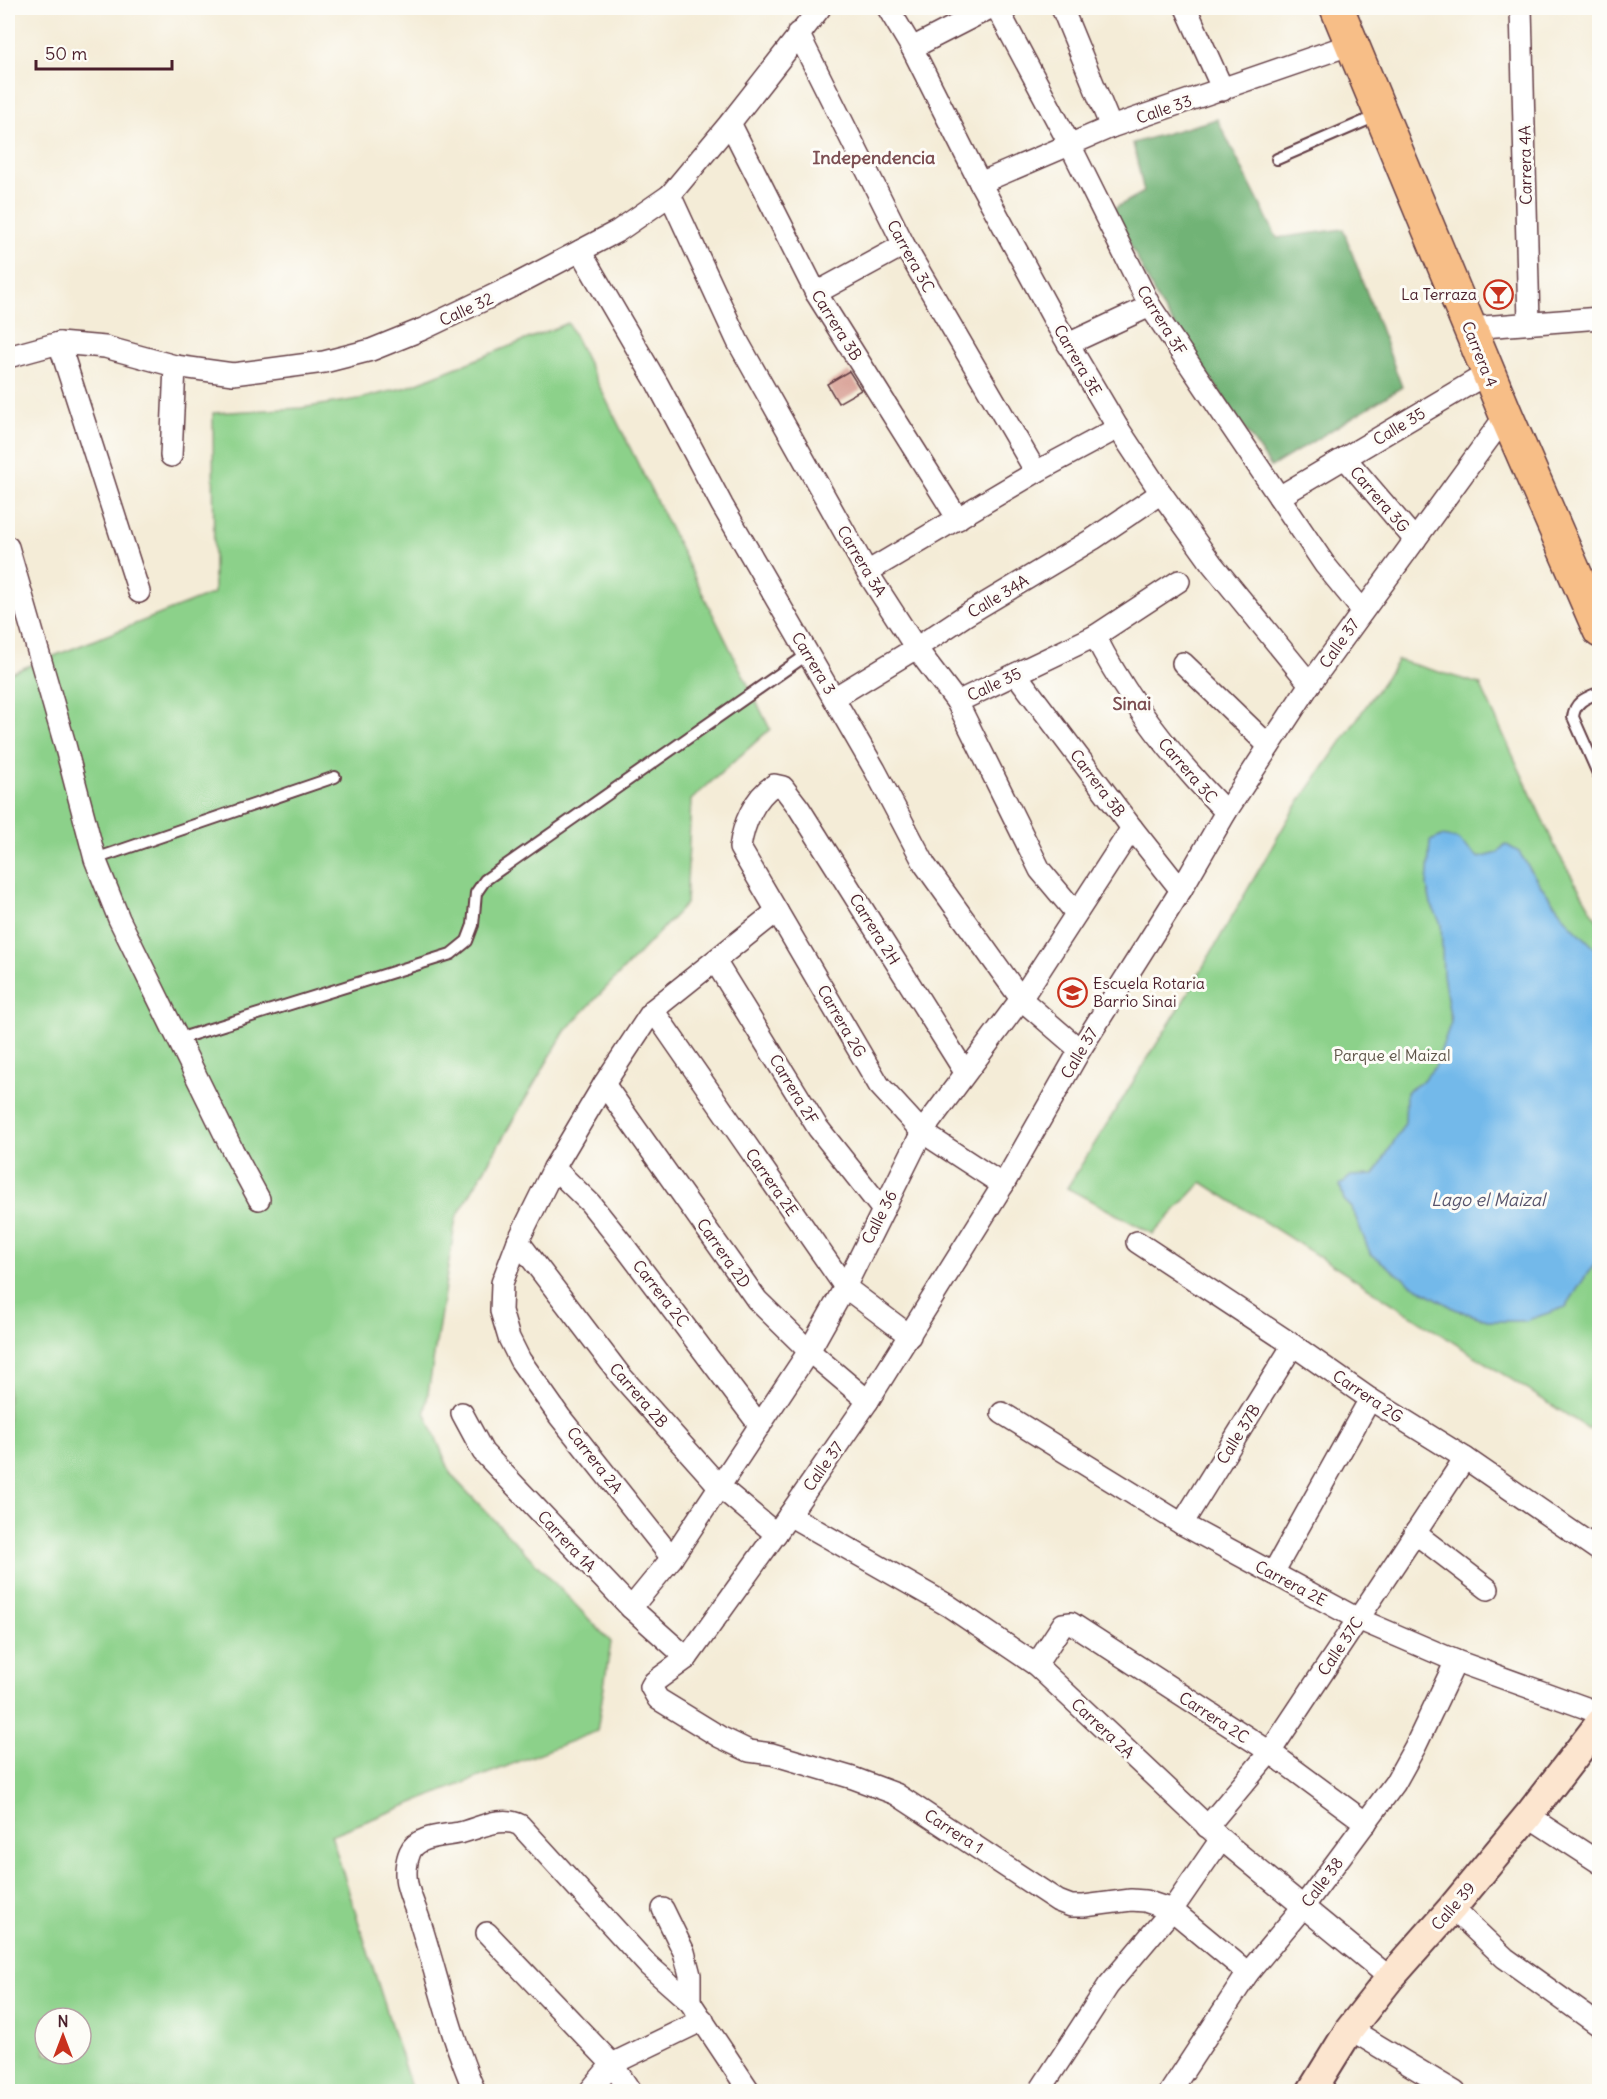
<svg xmlns="http://www.w3.org/2000/svg" width="1607" height="2099" font-family="Delius,sans-serif">
<style>
.green{fill:#8cd18a;stroke:#6b785a;stroke-width:1.5;fill-rule:evenodd}
.forest{fill:#71b376;stroke:#5e6950;stroke-width:1.5}
.water{fill:#73b9ea;stroke:#5e6c8a;stroke-width:1.5}
.building{fill:#dba79d}
.lines{fill:none;stroke-linecap:round;stroke-linejoin:round}
.lane-casing{stroke:#643e45;stroke-width:14}
.street-casing{stroke:#643e45;stroke-width:24}
.secondary-casing{stroke:#643e45;stroke-width:32}
.primary-casing{stroke:#643e45;stroke-width:36}
.lane{stroke:#fff;stroke-width:10}
.street{stroke:#fff;stroke-width:21}
.secondary{stroke:#fce5cf;stroke-width:28}
.primary{stroke:#f7be87;stroke-width:33}
.labels{text-anchor:middle;dominant-baseline:central;stroke-width:6;stroke-linejoin:round;paint-order:stroke}
.street-label{font-size:16px;fill:#4a1f2b;stroke:#fdfcf7}
.poi-label{font-size:16px;fill:#4a1f2b;stroke:#fdfcf7;text-anchor:end}
.park-label{font-size:16px;fill:#5e5448;stroke:#fdfcf7}
.neighbourhood-label{font-size:18px;font-weight:bold;fill:#7d4f53;stroke:#fdfcf7}
.water-label{font-size:18px;font-style:italic;fill:#58556e;stroke:#fdfcf7}
</style>
<rect width="100%" height="100%" fill="#fdfcf7"/>
<filter id="ink" filterUnits="userSpaceOnUse"><feTurbulence type="fractalNoise" baseFrequency=".0167" numOctaves="2"/><feDisplacementMap in="SourceGraphic" scale="12" xChannelSelector="R" yChannelSelector="G"/><feConvolveMatrix kernelMatrix="1 2 1 2 8 2 1 2 1" color-interpolation-filters="sRGB"/></filter>
<filter id="wash" filterUnits="userSpaceOnUse"><feTurbulence type="fractalNoise" baseFrequency=".008" numOctaves="4" result="noise"/><feDisplacementMap in="SourceGraphic" scale="24" xChannelSelector="R" yChannelSelector="G"/><feGaussianBlur stdDeviation="1.35" result="paint"/><feColorMatrix in="noise" values="0 0 0 0 0 0 0 0 0 0 0 0 0 0 0 0 0 1.4 0 .05"/><feComposite in="paint" operator="in"/></filter>
<g filter="url(#wash)">
<rect width="100%" height="100%" fill="#f4ecd7"/>
<!-- green -->
<g class="green">
<path d="M 568,323 L 770,729 L 691,800 L 686,904 L 565,1031 L 456,1218 L 425,1412 L 452,1476 L 611,1642 L 597,1731 L 331,1835 L 412,2091 L 8,2092 L 8,674 L 214,593 L 213,413 L 301,408 L 359,399 L 407,387 ZM 45,2018 L 81,2018 L 81,2054 L 45,2054 Z"/>
<path d="M 1398,660 L 1480,684 L 1558,853 L 1599,923 L 1600,1409 L 1589,1429 L 1202,1182 L 1153,1234 L 1067,1188 L 1181,1005 L 1291,814 Z"/>
</g>
<!-- forest -->
<path class="forest" d="M 1217,119 L 1277,238 L 1343,229 L 1402,387 L 1271,467 L 1158,301 L 1113,209 L 1144,192 L 1133,143 Z"/>
<!-- water -->
<path class="water" d="M 1442,836 L 1457,839 L 1479,858 L 1498,853 L 1505,844 L 1519,852 L 1539,883 L 1570,924 L 1599,952 L 1599,1259 L 1587,1274 L 1566,1307 L 1525,1321 L 1490,1321 L 1455,1309 L 1411,1284 L 1370,1253 L 1352,1208 L 1344,1200 L 1340,1185 L 1351,1176 L 1374,1175 L 1405,1123 L 1406,1092 L 1420,1083 L 1435,1067 L 1451,1022 L 1443,975 L 1441,924 L 1431,904 L 1427,886 L 1430,841 Z"/>
<g id="blocks">
<!-- building -->
<path class="building" d="M 849,371 L 861,390 L 838,403 L 827,384 Z"/>
</g>
</g>
<g filter="url(#ink)">
<use href="#blocks" fill-opacity="0" stroke="#643e45" stroke-width="1.5"/>
<g class="lines">
<defs>
<g id="lane">
<path d="M 1277,159 L 1379,115"/>
<path d="M 1600,692 C 1586,698 1575,701 1573,717 L 1600,778"/>
<path d="M 95,859 L 335,777"/>
<path d="M 178,1039 L 451,954 L 467,941 L 473,925 L 476,893 L 485,880 L 808,654"/>
</g>
<g id="street">
<path d="M 888,8 L 912,48 L 980,183 L 1057,325 L 1118,428 L 1161,493 L 1212,564 L 1310,684"/>
<path d="M 997,8 L 1070,145 L 1150,306 L 1325,565 L 1362,610"/>
<path d="M 1062,8 L 1111,127"/>
<path d="M 1186,8 L 1223,90"/>
<path d="M 1521,8 L 1529,323"/>
<path d="M 798,33 L 904,245 L 1036,472"/>
<path d="M 912,48 L 990,8"/>
<path d="M 730,123 L 816,293 L 958,519"/>
<path d="M 980,183 L 1111,127 L 1352,44"/>
<path d="M 670,195 L 738,342 L 867,572 L 916,648 L 957,702 L 1040,870 L 1076,913"/>
<path d="M 580,251 L 657,383 L 722,505 L 875,770 L 925,865 L 1021,999 L 1080,1050"/>
<path d="M 816,293 L 904,245"/>
<path d="M 1470,328 L 1600,318"/>
<path d="M 59,343 L 139,592"/>
<path d="M 1068,344 L 1150,306"/>
<path d="M 8,357 L 59,343 L 105,347 L 175,366 L 233,374 L 324,362 L 371,350 L 423,329 L 515,285 L 618,231 L 670,195 L 730,123 L 820,8"/>
<path d="M 171,456 L 175,366"/>
<path d="M 1345,458 L 1415,540"/>
<path d="M 1279,497 L 1488,373"/>
<path d="M 8,547 L 64,741 L 95,859 L 119,919 L 233,1151 L 259,1199"/>
<path d="M 867,572 L 1036,472 L 1118,428"/>
<path d="M 1095,636 C 1128,702 1174,759 1226,812"/>
<path d="M 1183,663 L 1269,746"/>
<path d="M 1016,674 L 1132,828 L 1181,890"/>
<path d="M 834,698 L 916,648 L 966,615 L 1093,539 L 1161,493"/>
<path d="M 957,702 L 1095,636 L 1179,581"/>
<path d="M 715,961 L 818,1128 L 883,1210"/>
<path d="M 653,1010 L 845,1287 L 910,1336"/>
<path d="M 965,1072 L 799,808 L 783,787 L 774,785 C 754,798 743,825 740,848 L 879,1085 L 922,1132 L 1003,1185"/>
<path d="M 604,1084 L 757,1300 L 809,1351 L 868,1401"/>
<path d="M 554,1168 L 590,1203 L 622,1243 L 760,1426"/>
<path d="M 518,1241 L 621,1376 L 719,1486 L 776,1534"/>
<path d="M 1137,1242 L 1293,1345 L 1370,1399 L 1465,1458 L 1600,1551"/>
<path d="M 462,1413 L 483,1452 L 631,1608 L 687,1658"/>
<path d="M 1002,1413 L 1182,1524 L 1358,1619 L 1456,1661 L 1600,1713"/>
<path d="M 789,1515 L 949,1606 L 1036,1665 L 1221,1839 L 1390,1978"/>
<path d="M 1182,1524 L 1293,1345"/>
<path d="M 1415,1533 L 1488,1589"/>
<path d="M 672,1558 L 560,1417 L 520,1360 L 509,1338 L 501,1311 L 502,1283 L 518,1241 L 554,1168 L 604,1084 L 653,1010 L 777,911"/>
<path d="M 1273,1573 L 1370,1399"/>
<path d="M 631,1608 L 672,1558 L 809,1351 L 845,1287 L 922,1132 L 1021,999 L 1132,828"/>
<path d="M 1036,1665 L 1063,1624 L 1071,1623 L 1270,1752 L 1366,1823"/>
<path d="M 1528,1816 L 1600,1863"/>
<path d="M 1207,1827 L 1270,1752 L 1465,1458"/>
<path d="M 1452,1908 L 1505,1958 L 1600,2026"/>
<path d="M 663,1909 L 684,1952 L 690,1975 L 690,2002"/>
<path d="M 487,1933 L 612,2064 L 631,2092"/>
<path d="M 1248,1973 L 1172,1910 L 1145,1901 L 1131,1900 L 1084,1906 L 1071,1906 L 1058,1901 L 896,1794 L 853,1778 L 772,1754 L 749,1751 L 720,1737 L 658,1699 L 651,1687 L 654,1682 L 687,1658 L 776,1534 L 868,1401 L 1003,1185 L 1080,1050 L 1181,890 L 1226,812 L 1310,684 L 1506,415"/>
<path d="M 1350,2029 L 1455,2092"/>
<path d="M 475,2092 C 451,2038 438,1979 420,1922 C 416,1909 410,1897 407,1884 C 405,1874 406,1861 410,1852 C 417,1836 443,1836 459,1833 C 478,1829 501,1815 520,1825 L 648,1965 L 690,2002 L 750,2092"/>
<path d="M 589,2092 L 612,2064 L 703,2020"/>
<path d="M 1039,2092 L 1108,1986 L 1172,1910 L 1221,1839"/>
<path d="M 1170,2092 L 1248,1973 L 1303,1907 L 1395,1783 L 1415,1747 L 1456,1661"/>
</g>
<path id="secondary" d="M 1311,2092 L 1350,2029 L 1390,1978 L 1452,1908 L 1528,1816 L 1600,1723"/>
<path id="primary" d="M 1337,8 L 1506,415 L 1600,631"/>
</defs>
<!-- lane casing -->
<use href="#lane" class="lane-casing"/>
<!-- street casing -->
<use href="#street" class="street-casing"/>
<!-- secondary casing -->
<use href="#secondary" class="secondary-casing"/>
<!-- primary casing -->
<use href="#primary" class="primary-casing"/>
<!-- lane -->
<use href="#lane" class="lane"/>
<!-- street -->
<use href="#street" class="street"/>
<!-- secondary -->
<use href="#secondary" class="secondary"/>
<!-- primary -->
<use href="#primary" class="primary"/>
</g>
</g>
<!-- icons -->
<defs>
<symbol id="bar-ring" viewBox="-11 -11 22 22"><circle r="9.5" fill="#fdfcf7" stroke="#c8321e" stroke-width="1.5"/><path d="M-6-5H6L.8 .8V4.5H3.5V6h-7V4.5H-.8V.8Z" fill="#c8321e"/></symbol>
<symbol id="school-ring" viewBox="-11 -11 22 22"><circle r="9.5" fill="#fdfcf7" stroke="#c8321e" stroke-width="1.5"/><path d="M0-5L7-2L0 1L-7-2ZM-4 1L0 2.5L4 1V4Q0 6-4 4Z" fill="#c8321e"/></symbol>
</defs>
<g fill-rule="evenodd">
<use href="#bar-ring" x="1482" y="278" width="33" height="33"/>
<use href="#school-ring" x="1056" y="976" width="33" height="33"/>
</g>
<g class="labels">
<!-- street labels -->
<g class="street-label">
<text transform="translate(1164 109) rotate(-19)">Calle 33</text>
<text transform="translate(1525 165) rotate(-91)">Carrera 4A</text>
<text transform="translate(911 256) rotate(61)">Carrera 3C</text>
<text transform="translate(466 309) rotate(-25)">Calle 32</text>
<text transform="translate(1162 320) rotate(58)">Carrera 3F</text>
<text transform="translate(837 325) rotate(58)">Carrera 3B</text>
<text transform="translate(1480 354) rotate(68)">Carrera 4</text>
<text transform="translate(1078 360) rotate(60)">Carrera 3E</text>
<text transform="translate(1399 426) rotate(-31)">Calle 35</text>
<text transform="translate(1380 499) rotate(49)">Carrera 3G</text>
<text transform="translate(862 561) rotate(59)">Carrera 3A</text>
<text transform="translate(998 596) rotate(-31)">Calle 34A</text>
<text transform="translate(1339 643) rotate(-55)">Calle 37</text>
<text transform="translate(814 663) rotate(59)">Carrera 3</text>
<text transform="translate(994 684) rotate(-25)">Calle 35</text>
<text transform="translate(1188 770) rotate(49)">Carrera 3C</text>
<text transform="translate(1098 783) rotate(53)">Carrera 3B</text>
<text transform="translate(875 929) rotate(58)">Carrera 2H</text>
<text transform="translate(842 1021) rotate(60)">Carrera 2G</text>
<text transform="translate(1079 1053) rotate(-59)">Calle 37</text>
<text transform="translate(794 1089) rotate(59)">Carrera 2F</text>
<text transform="translate(772 1182) rotate(55)">Carrera 2E</text>
<text transform="translate(879 1217) rotate(-63)">Calle 36</text>
<text transform="translate(724 1253) rotate(55)">Carrera 2D</text>
<text transform="translate(661 1293) rotate(52)">Carrera 2C</text>
<text transform="translate(639 1395) rotate(49)">Carrera 2B</text>
<text transform="translate(1368 1396) rotate(34)">Carrera 2G</text>
<text transform="translate(1238 1434) rotate(-58)">Calle 37B</text>
<text transform="translate(595 1460) rotate(52)">Carrera 2A</text>
<text transform="translate(823 1466) rotate(-55)">Calle 37</text>
<text transform="translate(567 1541) rotate(47)">Carrera 1A</text>
<text transform="translate(1291 1583) rotate(28)">Carrera 2E</text>
<text transform="translate(1340 1646) rotate(-56)">Calle 37C</text>
<text transform="translate(1214 1717) rotate(33)">Carrera 2C</text>
<text transform="translate(1103 1728) rotate(43)">Carrera 2A</text>
<text transform="translate(954 1831) rotate(33)">Carrera 1</text>
<text transform="translate(1322 1882) rotate(-53)">Calle 38</text>
<text transform="translate(1453 1906) rotate(-49)">Calle 39</text>
</g>
<!-- poi labels -->
<g class="poi-label">
<text x="1477" y="294">La Terraza</text>
<text x="1093" y="983" text-anchor="start">Escuela Rotaria<tspan x="1093" dy="18">Barrio Sinai</tspan></text>
</g>
<!-- park labels -->
<g class="park-label">
<text x="1392" y="1055">Parque el Maizal</text>
</g>
<!-- neighbourhood labels -->
<g class="neighbourhood-label">
<text x="874" y="157">Independencia</text>
<text x="1132" y="703">Sinai</text>
</g>
<!-- water labels -->
<g class="water-label">
<text x="1488" y="1199">Lago el Maizal</text>
</g>
</g>
<!-- margin -->
<rect width="1607" height="2099" fill="none" stroke="#fdfcf7" stroke-width="30"/>
<!-- north arrow -->
<g transform="translate(63 2036)"><circle r="28" fill="#fdfcf7" stroke="#b5a4a5" stroke-width="1.5"/>
<path d="M0-4.5L10 22L0 15L-10 22Z" fill="#c8321e"/>
<text y="-9" font-size="16" font-weight="bold" text-anchor="middle" fill="#4a1f2b">N</text>
</g>
<!-- scale -->
<path d="M36 60v9h136v-9" fill="none" stroke="#4a1f2b" stroke-width="3"/>
<text x="45" y="60" font-size="18" fill="#4a1f2b" stroke="#fdfcf7" stroke-width="4.5" paint-order="stroke">50 m</text>
</svg>
